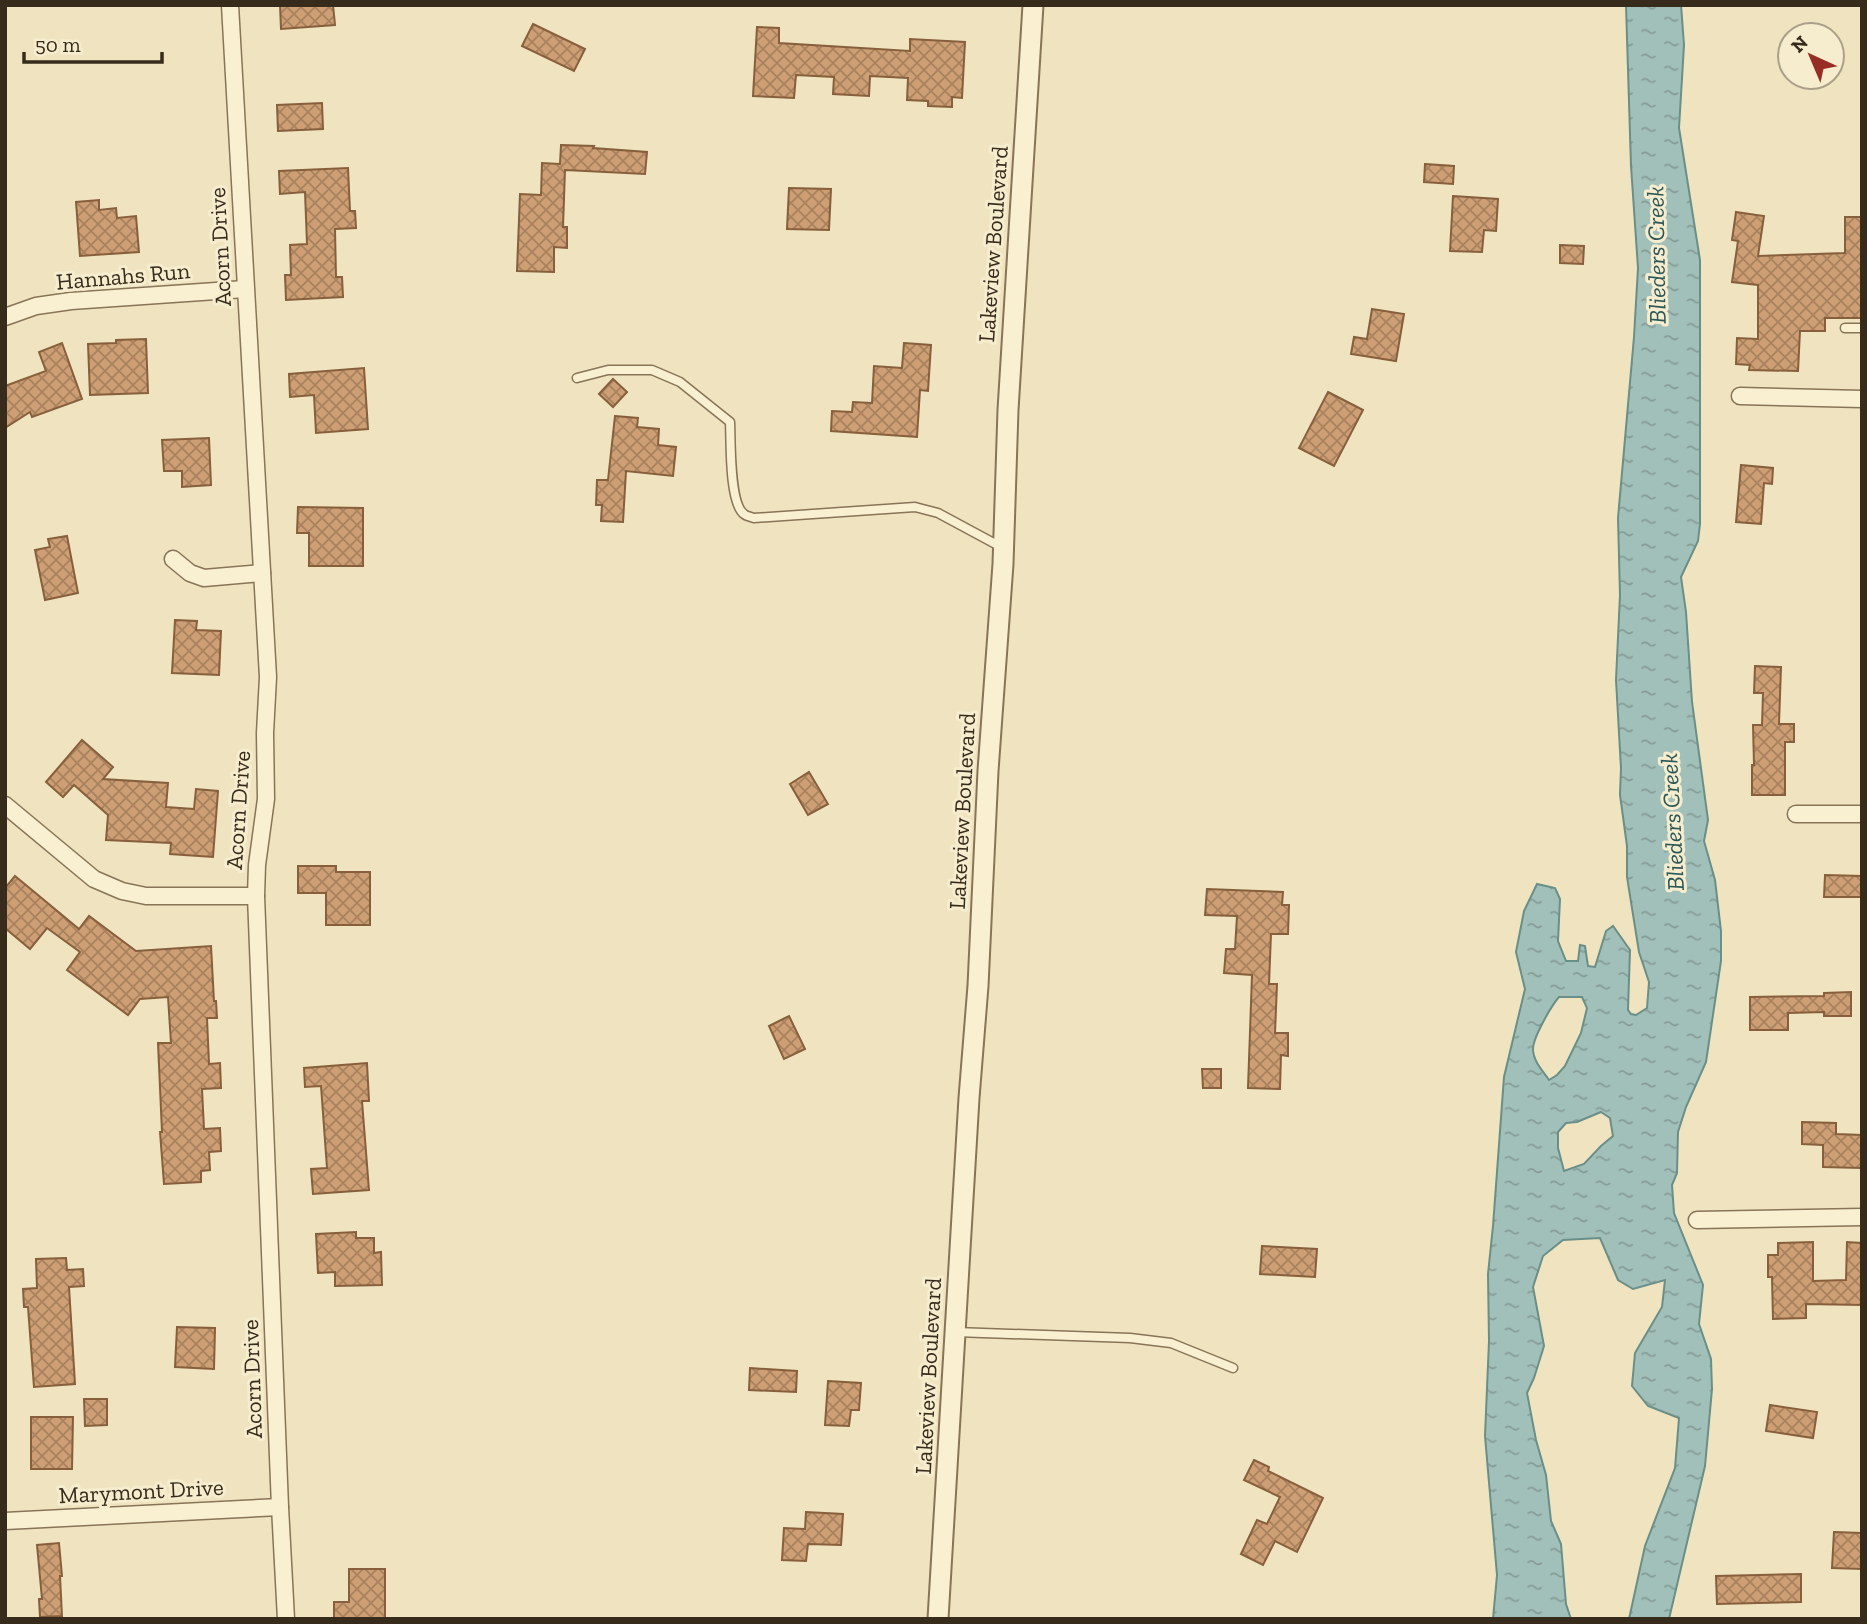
<svg xmlns="http://www.w3.org/2000/svg" width="1867" height="1624" font-family="'Zilla Slab',serif">
<style>
.water{fill:url(#water-ripples);stroke:#6a8e88;stroke-width:2;fill-rule:evenodd}
.building{fill:url(#building-cross-hatch);stroke:#875f3c;stroke-width:2}
.lines{fill:none;stroke-linecap:round;stroke-linejoin:round}
.service-casing{stroke:#887457;stroke-width:11}
.minor-casing{stroke:#887457;stroke-width:19}
.tertiary-casing{stroke:#887457;stroke-width:23}
.service{stroke:#f9f0d2;stroke-width:8}
.minor{stroke:#f9f0d2;stroke-width:16}
.tertiary{stroke:#f9f0d2;stroke-width:19}
.labels{text-anchor:middle;dominant-baseline:central;stroke-width:6;stroke-linejoin:round;paint-order:stroke}
.street-label{font-size:23px;fill:#372b1c;stroke:#f6edcf}
.water-label{font-size:24px;font-style:italic;fill:#2b5757;stroke:#f6edcf}
</style>
<defs>
<pattern id="water-ripples" width="26" height="14" patternUnits="userSpaceOnUse" patternTransform="scale(1.75)"><rect width="26" height="14" fill="#a2c0ba"/><path d="M2 4q2-2 4 0t4 0M15 11q2-2 4 0t4 0" fill="none" stroke="#859c96"/></pattern>
<pattern id="building-cross-hatch" width="8" height="8" patternUnits="userSpaceOnUse" patternTransform="scale(1.75)"><rect width="8" height="8" fill="#ce9f74"/><path d="M0 0l8 8M0 8l8-8" fill="none" stroke="#a8825e"/></pattern>
</defs>
<rect width="100%" height="100%" fill="#efe4bf"/>
<!-- water -->
<path class="water" d="M 1626,5 L 1681,5 L 1684,45 L 1679,128 L 1700,260 L 1700,524 L 1698,541 L 1681,577 L 1686,612 L 1692,702 L 1708,820 L 1704,841 L 1715,880 L 1721,931 L 1721,961 L 1706,1062 L 1686,1107 L 1678,1132 L 1677,1173 L 1672,1185 L 1674,1213 L 1703,1285 L 1699,1324 L 1711,1359 L 1712,1389 L 1705,1466 L 1669,1619 L 1629,1619 L 1645,1546 L 1675,1468 L 1679,1418 L 1648,1406 L 1632,1386 L 1635,1353 L 1662,1307 L 1665,1280 L 1633,1289 L 1618,1280 L 1600,1238 L 1563,1240 L 1543,1256 L 1533,1287 L 1544,1346 L 1534,1378 L 1527,1393 L 1536,1440 L 1546,1475 L 1551,1521 L 1561,1544 L 1566,1604 L 1571,1619 L 1493,1619 L 1497,1575 L 1485,1436 L 1489,1341 L 1488,1274 L 1493,1226 L 1504,1077 L 1525,989 L 1516,952 L 1524,911 L 1537,884 L 1555,888 L 1560,899 L 1558,941 L 1566,961 L 1578,961 L 1580,945 L 1585,946 L 1588,966 L 1595,967 L 1606,931 L 1613,926 L 1630,950 L 1628,1010 L 1631,1014 L 1636,1015 L 1647,1008 L 1649,982 L 1639,952 L 1627,877 L 1627,846 L 1620,795 L 1621,768 L 1616,680 L 1620,595 L 1618,518 L 1634,337 L 1638,268 L 1631,166 ZM 1559,997 L 1582,997 L 1587,1008 L 1581,1033 L 1565,1066 L 1557,1075 L 1549,1080 C 1543,1071 1533,1061 1533,1049 C 1533,1038 1551,1006 1559,997 ZM 1601,1112 L 1610,1118 L 1613,1136 L 1601,1146 L 1584,1164 L 1564,1171 L 1558,1148 L 1558,1132 L 1566,1123 L 1577,1122 Z"/>
<!-- building -->
<g class="building">
<path d="M 280,5 L 333,5 L 335,25 L 281,29 Z"/>
<path d="M 533,24 L 585,49 L 574,71 L 522,46 Z"/>
<path d="M 757,27 L 779,28 L 779,43 L 910,51 L 910,39 L 965,42 L 962,98 L 952,97 L 952,107 L 928,106 L 928,101 L 907,100 L 908,78 L 870,76 L 869,96 L 833,94 L 834,77 L 796,75 L 794,98 L 753,96 Z"/>
<path d="M 322,103 L 323,129 L 278,131 L 277,105 Z"/>
<path d="M 561,145 L 594,146 L 593,148 L 647,152 L 645,174 L 565,170 L 563,227 L 567,227 L 567,248 L 554,247 L 554,272 L 517,271 L 520,194 L 541,195 L 542,163 L 560,164 Z"/>
<path d="M 1425,164 L 1454,166 L 1453,184 L 1424,182 Z"/>
<path d="M 348,168 L 350,211 L 355,211 L 356,228 L 335,229 L 336,277 L 342,277 L 343,297 L 286,300 L 285,275 L 291,275 L 290,245 L 307,244 L 305,192 L 280,194 L 279,171 Z"/>
<path d="M 789,188 L 831,189 L 829,230 L 787,229 Z"/>
<path d="M 1453,196 L 1498,199 L 1496,231 L 1484,230 L 1482,252 L 1450,251 Z"/>
<path d="M 99,200 L 99,210 L 116,208 L 117,218 L 136,216 L 139,252 L 80,256 L 76,202 Z"/>
<path d="M 1736,212 L 1764,216 L 1758,256 L 1845,253 L 1845,217 L 1862,217 L 1862,318 L 1825,318 L 1825,331 L 1800,331 L 1798,371 L 1749,370 L 1750,365 L 1736,364 L 1737,338 L 1758,339 L 1758,285 L 1732,282 L 1738,241 L 1732,240 Z"/>
<path d="M 1560,245 L 1584,246 L 1583,264 L 1560,263 Z"/>
<path d="M 1372,309 L 1404,314 L 1396,361 L 1351,354 L 1354,337 L 1367,339 Z"/>
<path d="M 146,339 L 148,393 L 90,395 L 88,344 L 116,343 L 116,340 Z"/>
<path d="M 62,343 L 82,399 L 32,417 L 30,412 L 5,428 L 5,386 L 46,371 L 39,352 Z"/>
<path d="M 904,343 L 931,345 L 928,391 L 920,390 L 917,437 L 831,431 L 832,411 L 852,412 L 853,402 L 872,403 L 874,366 L 902,368 Z"/>
<path d="M 364,368 L 368,429 L 316,433 L 314,395 L 290,397 L 289,374 Z"/>
<path d="M 613,379 L 627,392 L 613,407 L 599,394 Z"/>
<path d="M 1328,392 L 1363,410 L 1334,466 L 1299,448 Z"/>
<path d="M 615,416 L 638,418 L 637,427 L 659,429 L 658,445 L 676,447 L 673,476 L 626,471 L 623,522 L 601,521 L 602,505 L 596,505 L 597,480 L 608,480 Z"/>
<path d="M 209,438 L 211,485 L 182,487 L 182,471 L 164,471 L 162,440 Z"/>
<path d="M 1741,465 L 1773,468 L 1772,484 L 1764,483 L 1761,524 L 1736,522 Z"/>
<path d="M 298,507 L 363,508 L 363,566 L 309,566 L 309,533 L 297,533 Z"/>
<path d="M 67,536 L 78,593 L 45,600 L 35,550 L 50,547 L 48,539 Z"/>
<path d="M 175,620 L 197,621 L 196,630 L 221,631 L 219,675 L 172,673 Z"/>
<path d="M 1755,666 L 1781,667 L 1779,724 L 1794,724 L 1794,742 L 1785,742 L 1785,795 L 1752,795 L 1752,765 L 1754,765 L 1753,725 L 1762,725 L 1763,693 L 1754,693 Z"/>
<path d="M 82,740 L 113,767 L 103,779 L 168,783 L 166,807 L 194,809 L 196,789 L 218,791 L 213,857 L 170,854 L 171,843 L 106,840 L 108,815 L 74,785 L 63,797 L 46,782 Z"/>
<path d="M 809,772 L 828,804 L 808,815 L 790,784 Z"/>
<path d="M 298,866 L 336,866 L 336,872 L 370,872 L 370,925 L 326,925 L 326,893 L 298,893 Z"/>
<path d="M 1825,875 L 1862,876 L 1862,897 L 1824,897 Z"/>
<path d="M 15,876 L 79,929 L 89,916 L 136,951 L 211,946 L 214,1001 L 216,1001 L 217,1018 L 207,1018 L 209,1064 L 220,1063 L 221,1088 L 202,1089 L 204,1129 L 220,1128 L 221,1151 L 209,1152 L 210,1170 L 201,1171 L 201,1182 L 164,1184 L 160,1132 L 162,1132 L 158,1043 L 171,1043 L 168,997 L 140,999 L 128,1015 L 67,970 L 80,952 L 47,928 L 30,949 L 5,928 L 5,888 Z"/>
<path d="M 1207,889 L 1283,892 L 1282,905 L 1289,905 L 1288,934 L 1271,934 L 1269,984 L 1277,984 L 1275,1033 L 1288,1033 L 1288,1056 L 1281,1055 L 1280,1089 L 1248,1088 L 1252,975 L 1224,973 L 1226,949 L 1235,949 L 1237,916 L 1205,915 Z"/>
<path d="M 1851,992 L 1851,1016 L 1824,1016 L 1824,1012 L 1788,1013 L 1788,1030 L 1750,1030 L 1750,997 L 1824,996 L 1824,993 Z"/>
<path d="M 789,1016 L 805,1049 L 784,1059 L 769,1026 Z"/>
<path d="M 367,1063 L 369,1101 L 362,1101 L 369,1190 L 313,1194 L 311,1169 L 327,1168 L 321,1086 L 305,1087 L 304,1068 Z"/>
<path d="M 1202,1069 L 1221,1069 L 1221,1088 L 1203,1088 Z"/>
<path d="M 1802,1122 L 1836,1123 L 1836,1134 L 1862,1135 L 1861,1168 L 1823,1167 L 1823,1145 L 1802,1144 Z"/>
<path d="M 356,1232 L 356,1238 L 374,1238 L 374,1253 L 381,1252 L 382,1285 L 335,1286 L 335,1272 L 318,1273 L 316,1234 Z"/>
<path d="M 1813,1242 L 1813,1281 L 1846,1280 L 1847,1242 L 1862,1243 L 1862,1305 L 1806,1304 L 1806,1318 L 1773,1319 L 1772,1277 L 1768,1277 L 1768,1255 L 1778,1255 L 1778,1243 Z"/>
<path d="M 1262,1246 L 1317,1249 L 1315,1277 L 1260,1274 Z"/>
<path d="M 66,1258 L 67,1270 L 83,1269 L 84,1286 L 69,1287 L 75,1384 L 34,1387 L 28,1307 L 24,1307 L 23,1289 L 37,1288 L 36,1259 Z"/>
<path d="M 177,1327 L 215,1328 L 214,1369 L 175,1367 Z"/>
<path d="M 750,1368 L 797,1371 L 796,1392 L 749,1390 Z"/>
<path d="M 828,1381 L 861,1383 L 859,1410 L 851,1410 L 849,1426 L 825,1425 Z"/>
<path d="M 84,1399 L 107,1399 L 107,1425 L 85,1426 Z"/>
<path d="M 1770,1405 L 1817,1412 L 1813,1438 L 1766,1431 Z"/>
<path d="M 31,1417 L 73,1417 L 72,1469 L 31,1469 Z"/>
<path d="M 1254,1460 L 1269,1467 L 1268,1471 L 1323,1498 L 1297,1552 L 1275,1541 L 1263,1565 L 1241,1554 L 1257,1520 L 1267,1524 L 1280,1497 L 1244,1480 Z"/>
<path d="M 806,1512 L 843,1514 L 841,1545 L 808,1544 L 806,1561 L 782,1560 L 784,1528 L 805,1529 Z"/>
<path d="M 1834,1532 L 1862,1533 L 1862,1569 L 1832,1568 Z"/>
<path d="M 59,1543 L 62,1576 L 60,1576 L 62,1616 L 40,1617 L 39,1599 L 42,1599 L 37,1545 Z"/>
<path d="M 349,1569 L 385,1569 L 385,1619 L 334,1619 L 334,1602 L 349,1602 Z"/>
<path d="M 1801,1574 L 1801,1602 L 1717,1604 L 1716,1576 Z"/>
</g>
<g class="lines">
<defs>
<g id="service">
<path d="M 1845,328 L 1862,328"/>
<path d="M 577,378 L 608,370 L 652,370 L 680,382 L 730,422 C 731,441 729,503 744,514 C 746,516 751,517 754,518 L 915,507 L 938,513 L 1003,548"/>
<path d="M 955,1332 L 1130,1338 L 1171,1343 L 1233,1368"/>
</g>
<g id="minor">
<path d="M 230,5 L 268,677 L 265,733 L 266,799 L 257,865 L 256,896 L 280,1507 L 286,1619"/>
<path d="M 5,317 L 36,306 L 71,301 L 245,289"/>
<path d="M 1740,396 L 1862,399"/>
<path d="M 173,559 L 190,573 L 204,578 L 262,573"/>
<path d="M 5,805 L 94,879 L 122,891 L 146,896 L 256,896"/>
<path d="M 1796,814 L 1862,814"/>
<path d="M 1697,1220 L 1862,1217"/>
<path d="M 5,1521 L 280,1507"/>
</g>
<path id="tertiary" d="M 938,1619 L 969,1098 L 978,986 L 988,771 L 1003,564 L 1008,410 L 1033,5"/>
</defs>
<!-- service casing -->
<use href="#service" class="service-casing"/>
<!-- minor casing -->
<use href="#minor" class="minor-casing"/>
<!-- tertiary casing -->
<use href="#tertiary" class="tertiary-casing"/>
<!-- service -->
<use href="#service" class="service"/>
<!-- minor -->
<use href="#minor" class="minor"/>
<!-- tertiary -->
<use href="#tertiary" class="tertiary"/>
</g>
<g class="labels">
<!-- street labels -->
<g class="street-label">
<text transform="translate(993 244) rotate(-86)">Lakeview Boulevard</text>
<text transform="translate(220 247) rotate(-93)">Acorn Drive</text>
<text transform="translate(123 276) rotate(-5)">Hannahs Run</text>
<text transform="translate(238 810) rotate(-86)">Acorn Drive</text>
<text transform="translate(962 811) rotate(-87)">Lakeview Boulevard</text>
<text transform="translate(928 1376) rotate(-87)">Lakeview Boulevard</text>
<text transform="translate(252 1379) rotate(-92)">Acorn Drive</text>
<text transform="translate(141 1491) rotate(-3)">Marymont Drive</text>
</g>
<!-- water labels -->
<g class="water-label">
<text transform="translate(1656 255) rotate(-91)">Blieders Creek</text>
<text transform="translate(1672 822) rotate(-93)">Blieders Creek</text>
</g>
</g>
<!-- border -->
<rect width="1867" height="1624" fill="none" stroke="#372b1c" stroke-width="14"/>
<!-- north arrow -->
<g transform="translate(1811 56) rotate(316)"><circle r="33" fill="#f6edcf" stroke="#aa9f87" stroke-width="2"/>
<path d="M0-5L12 26L0 18L-12 26Z" fill="#982d26"/>
<text y="-10" font-size="19" font-weight="bold" text-anchor="middle" fill="#372b1c">N</text>
</g>
<!-- scale -->
<path d="M24 52v10h138v-10" fill="none" stroke="#372b1c" stroke-width="3.5"/>
<text x="35" y="52" font-size="21" fill="#372b1c" stroke="#f6edcf" stroke-width="5" paint-order="stroke">50 m</text>
</svg>
